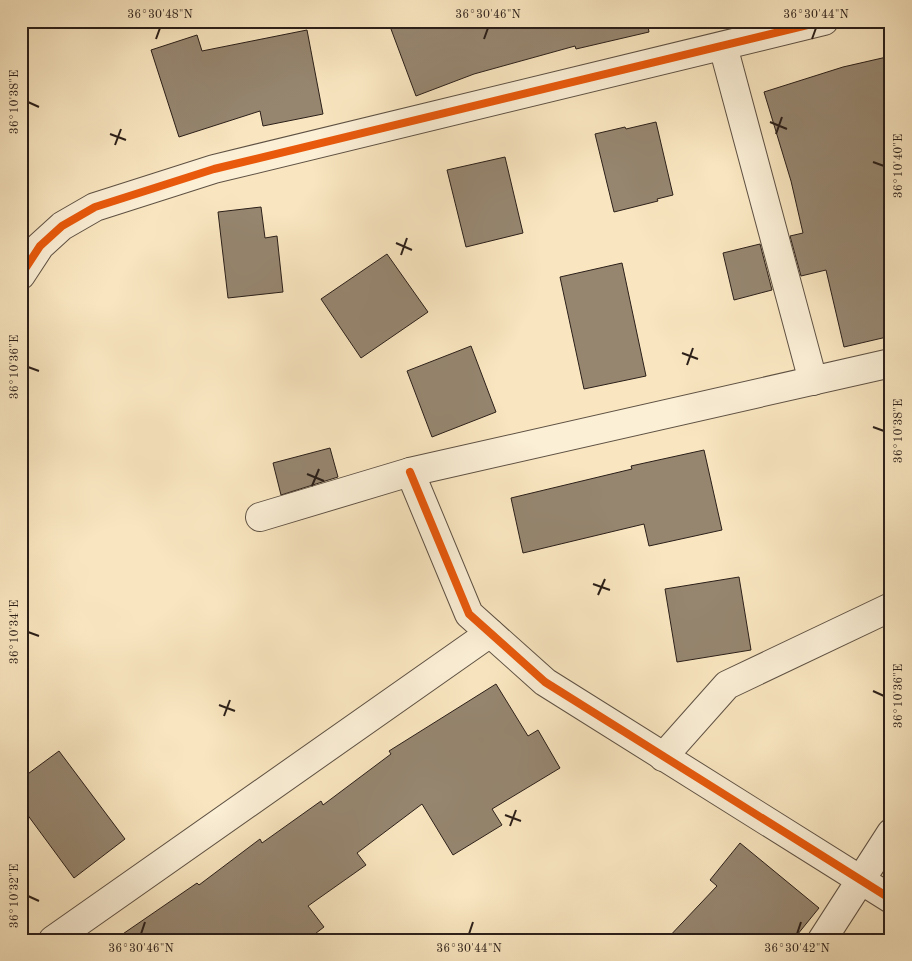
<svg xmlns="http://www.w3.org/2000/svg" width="912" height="961" font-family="'Old Standard TT',serif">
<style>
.building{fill:#968670;stroke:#2b1f19}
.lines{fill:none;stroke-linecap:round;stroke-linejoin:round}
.minor-casing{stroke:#5e5143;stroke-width:30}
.minor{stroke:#fbefd6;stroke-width:28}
.cycleway-casing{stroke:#fbefd6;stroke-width:11}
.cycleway{stroke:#e8590c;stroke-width:8}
.ticks{fill:none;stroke:#2b1f19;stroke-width:2}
.neatline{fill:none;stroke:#2b1f19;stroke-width:2}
.ticks-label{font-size:12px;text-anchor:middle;fill:#2b1f19}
</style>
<rect width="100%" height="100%" fill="#f9e6c0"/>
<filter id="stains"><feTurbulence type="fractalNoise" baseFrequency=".004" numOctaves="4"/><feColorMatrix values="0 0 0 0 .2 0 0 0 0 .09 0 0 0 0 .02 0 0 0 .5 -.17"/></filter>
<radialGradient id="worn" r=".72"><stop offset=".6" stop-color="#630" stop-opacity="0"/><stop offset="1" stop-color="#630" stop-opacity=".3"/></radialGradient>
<!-- building -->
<g class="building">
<path d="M 388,21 L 647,21 L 649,32 L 576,49 L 575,46 L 474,74 L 416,96 Z"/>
<path d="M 307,30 L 323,114 L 263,126 L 260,111 L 179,137 L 151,50 L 197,35 L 202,51 Z"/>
<path d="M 891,56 L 891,336 L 844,347 L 826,270 L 801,276 L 790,236 L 803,233 L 791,181 L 764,92 L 843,67 Z"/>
<path d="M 656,122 L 673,195 L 657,199 L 658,201 L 614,212 L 595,134 L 625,127 L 626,129 Z"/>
<path d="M 505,157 L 523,233 L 466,247 L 447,170 Z"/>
<path d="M 261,207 L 265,238 L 277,236 L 283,292 L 228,298 L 218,212 Z"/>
<path d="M 760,244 L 772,290 L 734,300 L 723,253 Z"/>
<path d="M 387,254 L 428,312 L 361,358 L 321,299 Z"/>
<path d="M 622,263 L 646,376 L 584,389 L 560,277 Z"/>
<path d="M 471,346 L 496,412 L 432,437 L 407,371 Z"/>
<path d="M 330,448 L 338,477 L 281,495 L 273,463 Z"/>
<path d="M 704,450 L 722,530 L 649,546 L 644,524 L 523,553 L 511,498 L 632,469 L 631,466 Z"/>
<path d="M 739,577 L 751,650 L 677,662 L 665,589 Z"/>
<path d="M 496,684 L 528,736 L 538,730 L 560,768 L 492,809 L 502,825 L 453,855 L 422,804 L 357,853 L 366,865 L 308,906 L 324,927 L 307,940 L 114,940 L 197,883 L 199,885 L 260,839 L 262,843 L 321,801 L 323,805 L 391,754 L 389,751 Z"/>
<path d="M 59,751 L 125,839 L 74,878 L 21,806 L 21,779 Z"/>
<path d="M 740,843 L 819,908 L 793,940 L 666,940 L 717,886 L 710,880 Z"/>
</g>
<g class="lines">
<defs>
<g id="minor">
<path d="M 723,46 L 813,381"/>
<path d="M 21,275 L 40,246 L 62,226 L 95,207 L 214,169 L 824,21"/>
<path d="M 410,472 L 469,614 L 545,682 L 891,899"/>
<path d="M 260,517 L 410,472 L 891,363"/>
<path d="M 663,757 L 727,685 L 891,607"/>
<path d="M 53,940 L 490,633"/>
<path d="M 822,940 L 891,833"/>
</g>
</defs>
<!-- minor casing -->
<use href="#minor" class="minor-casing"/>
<!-- minor -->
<use href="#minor" class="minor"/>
<defs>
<g id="cycleway">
<path d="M 21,275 L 40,246 L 62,226 L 95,207 L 214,169 L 824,21"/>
<path d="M 410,472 L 469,614 L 545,682 L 891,899"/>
</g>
</defs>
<!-- cycleway casing -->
<use href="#cycleway" class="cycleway-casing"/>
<!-- cycleway -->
<use href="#cycleway" class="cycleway"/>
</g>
<!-- ticks -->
<path class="ticks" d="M 156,39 L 160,28M 484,39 L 488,28M 812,39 L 816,28M 28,102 L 39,107M 770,122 L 787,129M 110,134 L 126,140M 776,134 L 782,117M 115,145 L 121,129M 873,162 L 884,166M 396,243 L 412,250M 401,255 L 407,238M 682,353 L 698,359M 687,365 L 693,348M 28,367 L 39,371M 873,427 L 884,431M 307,474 L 324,481M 312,486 L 319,469M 593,584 L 610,590M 598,595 L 605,579M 28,632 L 39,636M 873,691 L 884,696M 219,705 L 235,711M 224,716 L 230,700M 505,815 L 521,821M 510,826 L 516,810M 28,896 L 39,901M 141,934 L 145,922M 469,934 L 473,922M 797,934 L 801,922"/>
<!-- margin -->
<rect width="912" height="961" fill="none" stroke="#f9e6c0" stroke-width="55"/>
<rect x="28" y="28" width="856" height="906" class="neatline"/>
<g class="ticks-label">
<text x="160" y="18">36°30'48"N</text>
<text x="488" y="18">36°30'46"N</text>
<text x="816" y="18">36°30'44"N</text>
<text transform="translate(14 102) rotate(-90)" y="4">36°10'38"E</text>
<text transform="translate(898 166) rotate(-90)" y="4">36°10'40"E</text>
<text transform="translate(14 367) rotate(-90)" y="4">36°10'36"E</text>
<text transform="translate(898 431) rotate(-90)" y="4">36°10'38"E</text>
<text transform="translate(14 632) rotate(-90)" y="4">36°10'34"E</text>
<text transform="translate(898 696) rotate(-90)" y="4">36°10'36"E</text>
<text transform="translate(14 896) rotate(-90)" y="4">36°10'32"E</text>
<text x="141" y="952">36°30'46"N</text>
<text x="469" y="952">36°30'44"N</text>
<text x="797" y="952">36°30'42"N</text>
</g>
<rect width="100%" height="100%" filter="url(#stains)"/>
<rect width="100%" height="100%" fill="url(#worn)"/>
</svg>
